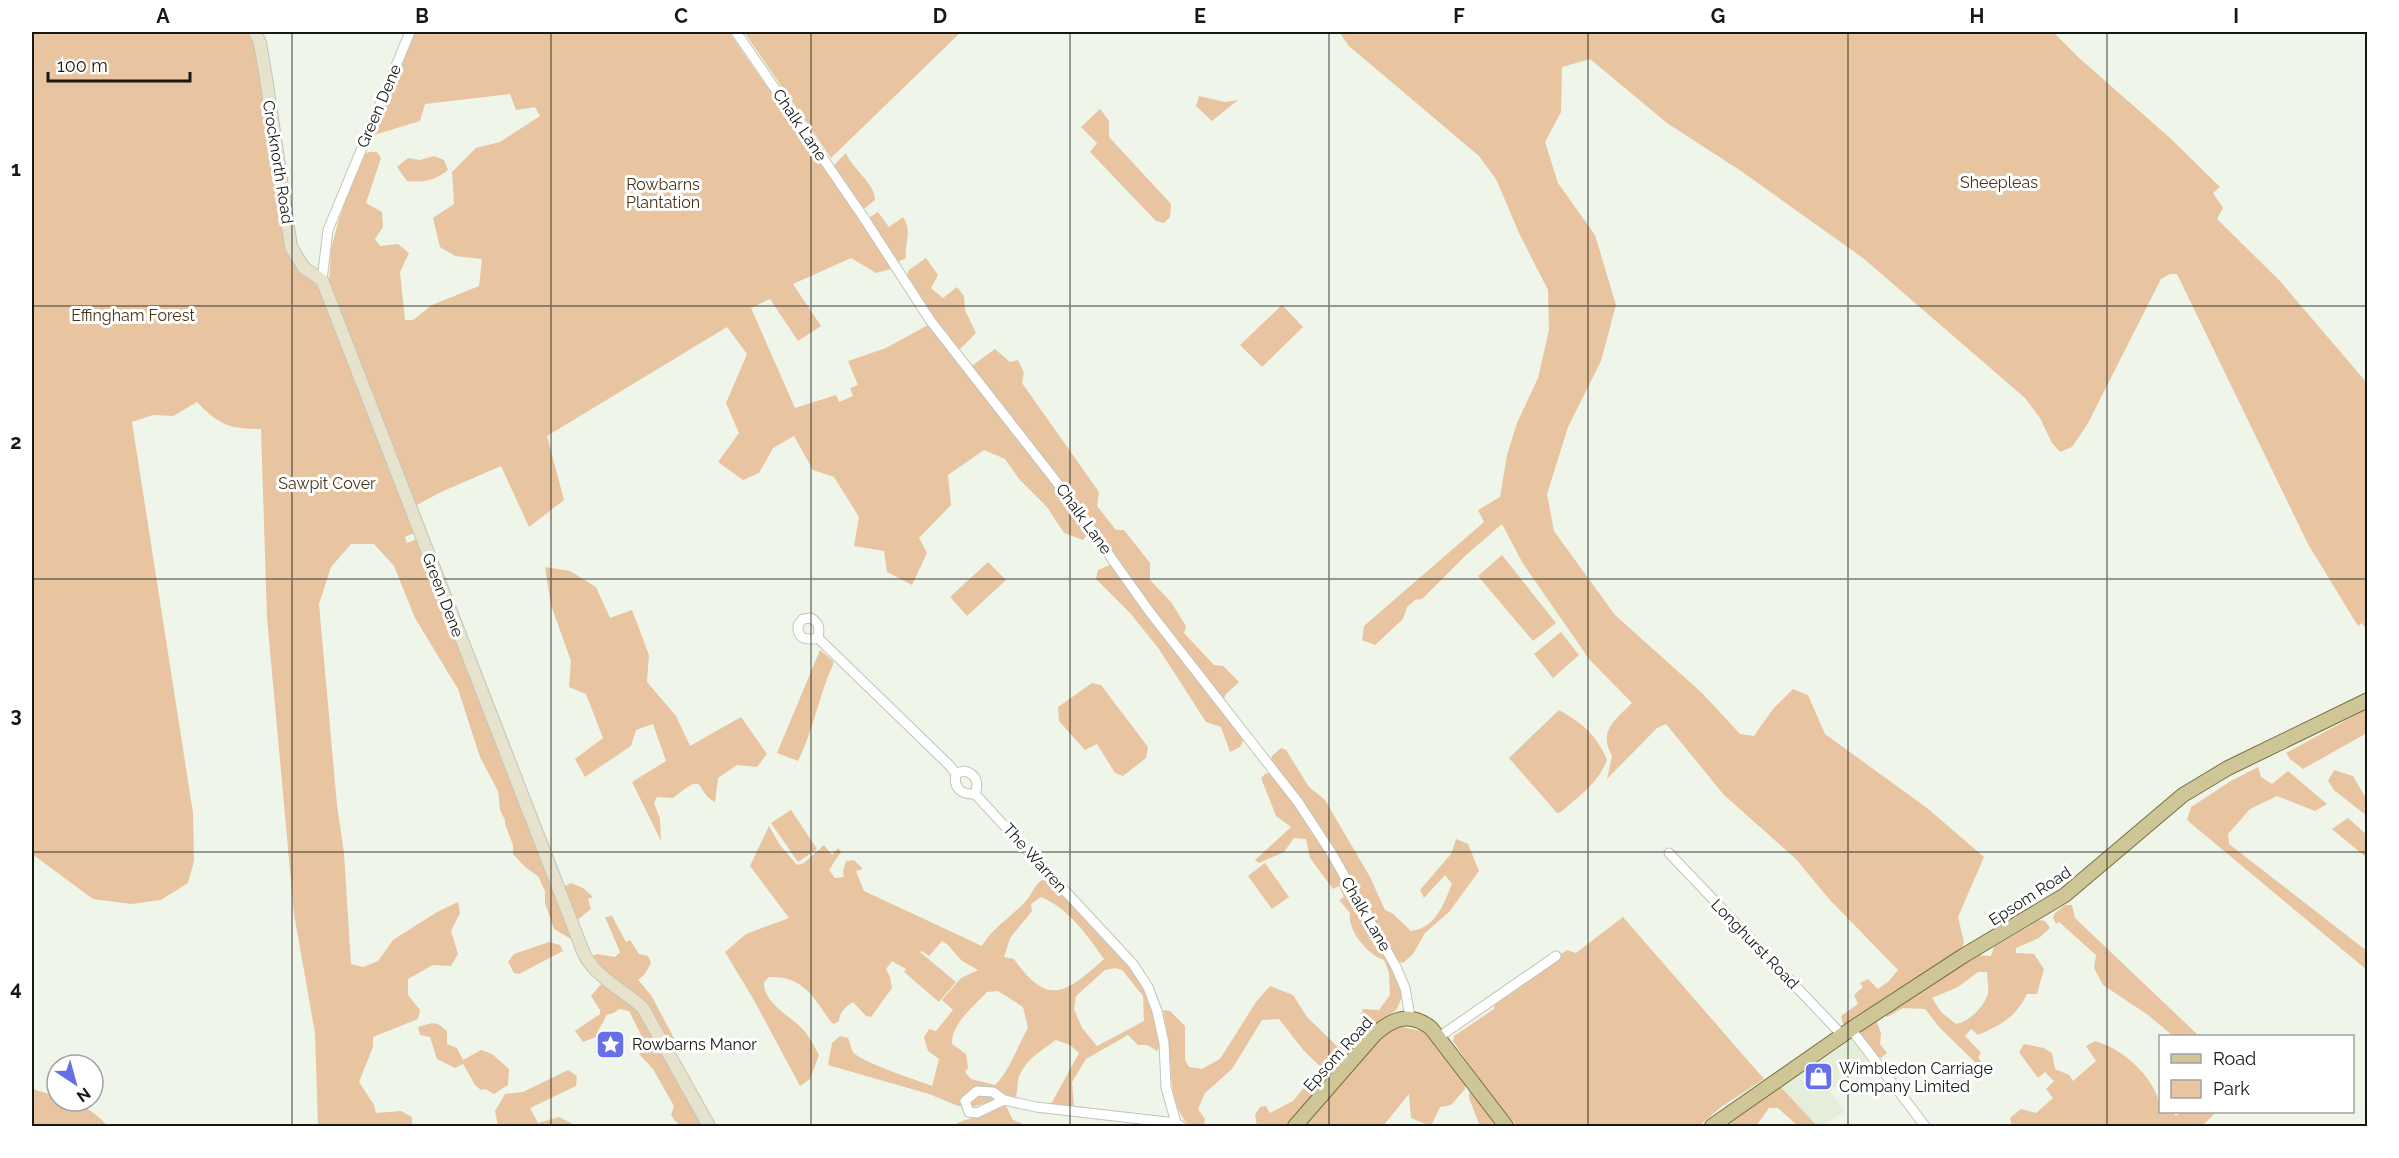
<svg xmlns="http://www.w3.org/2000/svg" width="2399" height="1158" font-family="Raleway,sans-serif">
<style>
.built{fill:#e4eeda}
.green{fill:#e8c5a0;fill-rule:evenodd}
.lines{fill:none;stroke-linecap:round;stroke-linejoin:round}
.street-casing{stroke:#c0c5ba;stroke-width:11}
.secondary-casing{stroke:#c0c5ba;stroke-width:14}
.primary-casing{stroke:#79703e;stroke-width:16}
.street{stroke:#fff;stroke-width:9}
.secondary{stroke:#e7e2cc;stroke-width:12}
.primary{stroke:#cfc698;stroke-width:14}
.grid{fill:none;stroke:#161814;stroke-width:1.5;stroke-opacity:0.55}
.labels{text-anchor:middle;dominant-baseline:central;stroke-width:6;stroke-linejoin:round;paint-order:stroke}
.street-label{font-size:16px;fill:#161814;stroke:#fff}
.park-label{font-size:16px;fill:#4a3418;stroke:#fff}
.poi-label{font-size:16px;fill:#161814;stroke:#fff;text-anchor:start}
.neatline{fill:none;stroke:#161814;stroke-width:2}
.grid-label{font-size:20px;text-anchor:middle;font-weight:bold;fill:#161814}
</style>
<rect width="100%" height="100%" fill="#eff5e9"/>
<!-- built -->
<path class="built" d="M 1850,1034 L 1869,1060 L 1830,1091 L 1845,1111 L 1823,1126 L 1817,1126 L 1780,1086 Z"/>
<!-- green -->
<g class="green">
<path d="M 32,32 L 251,32 L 256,44 L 287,244 L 314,278 L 315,284 L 322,289 L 414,533 L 405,537 L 407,543 L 417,539 L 574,937 L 571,939 L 554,929 L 545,903 L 545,891 L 538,876 L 525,867 L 513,854 L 513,845 L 505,824 L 505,820 L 500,810 L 498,791 L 480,757 L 458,689 L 415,618 L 394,566 L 374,544 L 351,544 L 331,567 L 319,604 L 337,805 L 344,853 L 351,964 L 363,967 L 378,961 L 393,940 L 437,912 L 458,902 L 460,913 L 451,931 L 458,954 L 451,966 L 433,965 L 408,979 L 408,995 L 420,1010 L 418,1019 L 373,1037 L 373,1047 L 359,1082 L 374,1105 L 376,1113 L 401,1111 L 412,1117 L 412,1126 L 318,1126 L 315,1033 L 294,914 L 267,618 L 261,429 C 229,429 219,425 197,402 L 173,416 L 153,415 L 132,422 L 193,813 L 194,861 L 188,883 L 161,900 L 131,904 L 93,899 L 32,854 Z"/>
<path d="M 414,32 L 729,32 C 783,111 840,188 891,269 L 876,273 L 851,258 L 793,284 L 821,326 L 798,341 L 770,299 L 751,308 L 795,408 L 836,395 L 839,402 L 853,396 L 850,388 L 858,385 L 848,361 L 886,348 L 928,325 L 1090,531 L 1083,540 L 1064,533 L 1047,507 L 1019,479 L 1005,459 L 984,450 L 948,475 L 951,505 L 919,538 L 927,553 L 912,585 L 887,572 L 884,551 L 854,546 L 859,517 L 834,477 L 813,470 L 794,436 L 773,448 L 759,473 L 743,480 L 718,462 L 739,433 L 726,403 L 747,354 L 727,327 L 547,436 L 564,500 L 529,527 L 501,466 L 441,492 L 415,506 L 329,285 L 331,249 L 339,219 L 362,156 L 368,152 L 377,152 L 381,158 L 366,203 L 382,212 L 383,227 L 375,239 L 380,246 L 398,244 L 409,253 L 400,272 L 405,320 L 413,320 L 432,305 L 479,286 L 482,259 L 455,256 L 440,247 L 433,218 L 454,204 L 452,172 L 476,148 L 500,142 L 540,116 L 535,107 L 516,110 L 510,94 L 425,104 L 420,121 L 374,135 L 372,130 Z"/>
<path d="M 744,32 L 961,32 L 831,158 Z"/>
<path d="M 1339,32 L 2053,32 L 2078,57 L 2170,138 L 2220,187 L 2213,193 L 2223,208 L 2217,219 L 2279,280 L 2367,383 L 2367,630 L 2362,623 L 2358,626 L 2308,544 L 2177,274 L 2170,274 L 2161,279 L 2087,425 L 2072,447 L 2060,452 L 2052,443 L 2040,418 L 2025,398 L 1863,258 L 1741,171 L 1667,123 L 1590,59 L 1562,67 L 1561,112 L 1545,142 L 1558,183 L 1595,235 L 1616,305 L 1601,361 L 1568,427 L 1547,494 L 1554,531 L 1615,615 L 1702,693 L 1740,734 L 1754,736 L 1773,709 L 1793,689 L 1808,695 L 1825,734 L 1927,808 L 1984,857 L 1958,917 L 1964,942 L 1962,950 L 1849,1025 L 1843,1024 L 1841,1016 L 1858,1004 L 1854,995 L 1863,987 L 1860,983 L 1868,979 L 1878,989 L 1889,981 L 1898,970 L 1829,899 L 1796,859 L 1724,795 L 1666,724 L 1657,728 L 1607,779 L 1612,756 C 1598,731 1615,720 1632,703 L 1589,659 L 1522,562 L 1502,524 L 1466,555 L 1422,599 L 1415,600 L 1407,607 L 1403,619 L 1375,645 L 1362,640 L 1364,626 L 1484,522 L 1478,510 L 1500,497 L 1507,455 L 1517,423 L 1538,378 L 1549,330 L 1548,290 L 1519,233 L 1496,179 L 1479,156 L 1349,46 Z"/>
<path d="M 1199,96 L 1225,102 L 1238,100 L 1212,121 L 1196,106 Z"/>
<path d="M 1100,109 L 1109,121 L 1109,137 L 1171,204 L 1170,217 L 1164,223 L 1156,221 L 1090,152 L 1097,143 L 1081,127 Z"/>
<path d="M 846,153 C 852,169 875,183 875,200 L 865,208 L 862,207 L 834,169 L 835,164 Z"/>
<path d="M 434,156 L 444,160 L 448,170 C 436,180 423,183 407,181 L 397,167 L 408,158 L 420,160 Z"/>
<path d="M 878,212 L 889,227 L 903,217 C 913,233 904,242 906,258 L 896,263 L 869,221 L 870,217 Z"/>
<path d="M 926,258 L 938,275 L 931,288 L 943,298 L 957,287 L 964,296 L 965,310 L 976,333 L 958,351 L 906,278 L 909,270 Z"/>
<path d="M 1282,305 L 1303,327 L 1262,367 L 1240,345 Z"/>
<path d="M 995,349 L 1010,362 L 1018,360 L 1024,373 L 1022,383 L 1099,492 L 1097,506 L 1116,530 L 1124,530 L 1150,563 L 1150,580 L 1171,602 L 1186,626 L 1184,633 L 1214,665 L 1223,666 L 1239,682 L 1226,694 L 1223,700 L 1145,600 L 1067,489 L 970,367 Z"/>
<path d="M 1502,555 L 1556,623 L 1533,641 L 1478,576 Z"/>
<path d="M 988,562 L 1006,580 L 967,616 L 950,597 Z"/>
<path d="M 1112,564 L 1244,739 L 1240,747 L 1230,752 L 1221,727 L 1206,722 L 1159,649 L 1130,613 L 1096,579 L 1098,570 Z"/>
<path d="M 545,567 L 570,571 L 596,587 L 610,618 L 632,610 L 649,655 L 647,682 L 676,716 L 690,746 L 741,717 L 767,754 L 757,767 L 737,765 L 718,778 L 715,802 C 693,791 709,769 673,798 L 657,797 L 654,803 L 660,819 L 661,841 L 632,782 L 666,761 L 653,724 L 636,730 L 631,746 L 585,777 L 575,759 L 603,738 L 586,694 L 569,687 L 571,661 L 551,605 Z"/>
<path d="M 1561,632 L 1579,655 L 1553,678 L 1534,654 Z"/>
<path d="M 820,650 L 834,662 C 819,694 814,729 798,761 L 777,753 Z"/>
<path d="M 1092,683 L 1101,685 L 1148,747 L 1146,758 L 1123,776 L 1115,773 L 1097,744 L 1085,750 L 1059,721 L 1058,707 Z"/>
<path d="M 2367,709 L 2367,733 L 2303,769 L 2290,759 L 2286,753 Z"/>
<path d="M 1559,710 C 1583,724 1596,734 1607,760 C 1599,782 1578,797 1561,812 L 1557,813 L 1509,758 Z"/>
<path d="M 1281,748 L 1286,750 L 1309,787 L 1325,800 L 1370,877 L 1385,910 L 1392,913 L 1411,931 C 1436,928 1443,905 1452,884 L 1445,875 L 1424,898 L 1420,890 L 1451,854 L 1456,839 L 1468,844 L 1479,871 L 1449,912 L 1425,933 L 1413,954 L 1403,963 L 1397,961 L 1329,839 L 1270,762 L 1272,756 Z"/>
<path d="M 2258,767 L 2261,777 L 2272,784 L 2288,771 L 2327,804 L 2315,811 L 2277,796 L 2250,809 L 2228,834 L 2229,844 L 2367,951 L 2367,970 L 2187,820 L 2191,807 L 2231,781 Z"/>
<path d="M 2334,770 L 2353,776 L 2367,800 L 2367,816 L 2334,790 L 2328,781 Z"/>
<path d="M 1266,773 L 1273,774 L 1306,819 L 1391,962 L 1403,994 L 1397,1009 L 1376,1026 L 1290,1126 L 1257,1126 L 1255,1115 L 1260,1107 L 1266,1106 L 1270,1113 L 1293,1101 L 1321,1067 L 1304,1051 L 1279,1019 L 1262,1020 L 1232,1069 L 1205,1093 L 1198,1109 L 1205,1119 L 1204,1126 L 1189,1126 C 1169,1103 1172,1076 1169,1047 C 1168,1035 1165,1022 1163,1010 L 1170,1011 L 1185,1026 L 1185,1060 L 1189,1067 L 1202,1069 L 1220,1059 L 1256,1002 L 1270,986 L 1293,995 L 1307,1017 L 1339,1048 L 1350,1041 L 1365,1025 L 1360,1017 L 1363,1009 L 1379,1010 L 1390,995 L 1389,973 L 1384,960 C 1368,955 1347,930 1350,913 L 1339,900 L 1344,897 L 1339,886 L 1333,889 L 1310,858 L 1306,839 L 1294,838 L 1284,852 L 1259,863 L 1255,860 L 1291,827 L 1276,816 L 1261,778 Z"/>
<path d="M 791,810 L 817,849 L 798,862 L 771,823 Z"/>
<path d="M 2348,818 L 2367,835 L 2367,858 L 2332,829 Z"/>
<path d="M 769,826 L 780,845 L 797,865 L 804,863 L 824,845 L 832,855 L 838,848 L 841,852 L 829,870 L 835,878 L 844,877 L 843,871 L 846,861 L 854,860 L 863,869 L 856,871 L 864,891 L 982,946 C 992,928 1011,917 1025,902 C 1033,894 1032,887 1042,880 L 1051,881 L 1139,976 L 1151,1004 L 1160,1046 L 1157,1051 L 1147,1045 L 1138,1045 L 1128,1035 L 1086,1059 L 1072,1082 L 1074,1106 L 1051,1104 L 1079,1053 L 1070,1045 L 1056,1040 C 1042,1050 1028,1058 1020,1074 C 1016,1082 1019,1090 1015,1098 L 996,1100 L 972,1107 L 958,1106 L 929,1094 L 828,1065 L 832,1043 L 840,1036 L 848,1038 C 850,1042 851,1048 853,1052 C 860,1062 917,1080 932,1086 L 939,1059 L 928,1051 L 924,1037 L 929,1029 L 936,1031 L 953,1010 L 942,1000 L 961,978 L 978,970 L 962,961 L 947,944 L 942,941 L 929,956 L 922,951 L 920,952 L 956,982 L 939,1002 L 904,972 L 906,969 L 892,961 L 886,969 L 890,977 L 892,988 L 871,1017 L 866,1016 L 853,1002 C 845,1007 840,1012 839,1021 L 834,1024 L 831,1022 C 813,997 804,976 769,977 L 764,982 C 763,1005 794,1017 806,1033 C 811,1040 815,1048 819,1055 L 810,1079 L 800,1086 L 755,1002 L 725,952 L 746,934 L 789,918 L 750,866 ZM 1041,897 C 1068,908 1088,936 1104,959 C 1065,994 1048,1007 1014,959 L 1004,957 L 1010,938 L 1032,911 L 1031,904 ZM 1115,968 L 1122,970 L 1143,996 L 1144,1021 L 1097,1046 L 1082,1028 L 1074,1009 L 1076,996 L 1105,970 ZM 998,991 L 1023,1007 L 1028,1028 C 1017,1047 1010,1070 995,1085 L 971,1079 L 965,1072 L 968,1068 L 966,1054 L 952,1044 C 951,1024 974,1006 987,992 Z"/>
<path d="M 1265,863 L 1289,897 L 1272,909 L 1248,876 Z"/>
<path d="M 571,883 L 583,888 L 593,897 L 588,899 L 591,909 L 576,921 L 563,887 Z"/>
<path d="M 2065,905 L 2072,905 L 2075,918 L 2199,1036 L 2173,1036 L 2148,1015 L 2103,985 L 2094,968 L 2096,955 L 2059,922 L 2056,924 L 2053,918 L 2055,913 Z"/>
<path d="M 612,916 L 626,942 L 630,940 L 639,954 L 648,956 L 651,963 L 644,975 L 638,980 L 651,995 L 675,1040 L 660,1032 L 591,957 L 597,954 L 615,957 L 620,952 L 605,917 Z"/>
<path d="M 1623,917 L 1764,1079 L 1721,1107 L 1699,1126 L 1517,1126 L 1489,1094 L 1453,1041 L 1454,1036 L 1494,1009 L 1495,1002 L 1567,950 L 1576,953 Z"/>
<path d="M 2039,920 L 2045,921 L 2050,928 L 2039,938 L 2016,948 L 2016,953 L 2034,954 L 2044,969 L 2037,994 L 2027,994 C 2015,1018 2002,1024 1978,1035 L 1971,1029 L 1965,1036 L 1981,1053 L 1978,1057 L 1982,1063 L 1979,1066 L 1940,1028 L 1925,1009 L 1903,1008 L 1887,1017 L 1885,1014 L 1976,955 L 1991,956 L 1994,947 ZM 1978,972 L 1987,972 C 1987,978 1989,987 1988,993 C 1985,1006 1969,1022 1956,1024 L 1941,1012 L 1932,998 L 1958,987 Z"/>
<path d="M 549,942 L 560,945 L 563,951 L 519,974 L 514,973 L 508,962 L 514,954 Z"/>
<path d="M 602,983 L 640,1011 L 704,1126 C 687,1126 680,1130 671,1115 L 674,1106 L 653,1069 L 640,1055 L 635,1044 L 642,1037 L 629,1011 L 619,1009 L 614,1013 L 606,1015 C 604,1024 597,1029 596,1037 L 583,1042 L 575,1031 L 600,1014 L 600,1010 L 591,996 Z"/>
<path d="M 1876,1020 L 1881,1033 L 1880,1044 L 1887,1053 L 1881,1058 L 1873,1054 L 1860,1036 L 1863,1028 Z"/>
<path d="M 432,1023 L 438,1024 L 447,1031 L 447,1044 L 457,1048 L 463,1060 L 481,1050 L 492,1054 L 509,1069 L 508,1085 L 494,1094 L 485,1089 L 481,1090 L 475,1085 L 463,1064 L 455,1068 L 437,1059 L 430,1037 L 420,1035 L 418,1027 Z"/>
<path d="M 1402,1027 L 1432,1033 L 1465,1081 L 1465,1089 L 1451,1105 L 1440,1107 L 1431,1126 L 1411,1118 L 1409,1094 L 1383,1126 L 1305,1126 L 1374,1044 L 1387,1033 Z"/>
<path d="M 2095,1041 C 2124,1049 2160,1081 2160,1112 L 2172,1112 L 2176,1116 L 2181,1112 L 2216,1112 L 2202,1126 L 2012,1126 L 2010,1118 L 2021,1109 L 2036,1113 L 2053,1098 L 2046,1089 L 2054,1081 L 2045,1072 L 2038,1078 L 2019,1052 L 2024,1044 L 2044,1048 L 2052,1053 L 2055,1069 L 2069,1075 L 2073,1081 L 2096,1061 L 2086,1046 Z"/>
<path d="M 568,1070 L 577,1076 L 576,1086 L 530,1108 L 538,1123 L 559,1117 L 577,1126 L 498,1126 L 495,1111 L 505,1094 L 523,1092 Z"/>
<path d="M 1780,1086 L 1817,1126 L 1798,1126 L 1778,1108 L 1769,1108 L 1756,1126 L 1723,1126 Z"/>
<path d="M 32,1089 L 57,1096 L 57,1101 C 80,1101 93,1111 108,1126 L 32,1126 Z"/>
<path d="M 1469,1092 L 1473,1094 L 1497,1126 L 1480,1126 L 1469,1098 Z"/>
<path d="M 1006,1106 L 1013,1120 L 1028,1126 L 955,1126 L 956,1124 C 965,1119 974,1118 984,1115 C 992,1112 997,1107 1006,1106 Z"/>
</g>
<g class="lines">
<defs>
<g id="street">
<path d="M 736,32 L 862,215 L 930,320 L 1066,494 L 1149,611 L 1298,802 L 1332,854 L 1396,967 L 1405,988 L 1410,1017"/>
<path d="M 322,280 L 328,230 L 410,32"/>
<path d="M 811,618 C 819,623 820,628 818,638 C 805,641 797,638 798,625 L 803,619 Z"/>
<path d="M 818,638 L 948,764 L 956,773 C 953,788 961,795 975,794 L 1133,964 L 1148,987 L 1157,1011 L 1164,1043 L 1166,1087 L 1176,1123 L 1181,1126"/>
<path d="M 956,773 L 965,771 C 977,775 979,783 975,794"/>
<path d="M 1669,853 L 1842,1035"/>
<path d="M 1851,1029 L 1925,1126"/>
<path d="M 1439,1037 L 1556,956"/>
<path d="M 1004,1100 L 993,1092 L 977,1091 L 965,1101 L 969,1112 L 977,1113 L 1004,1100 L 1036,1107 L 1176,1123"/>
</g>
<path id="secondary" d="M 255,32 L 260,43 L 266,78 L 291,247 L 304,268 L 322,280 L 579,941 C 582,950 586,959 592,966 C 606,983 627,993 643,1008 L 709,1126"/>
<g id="primary">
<path d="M 1295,1126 L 1376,1033 C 1394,1018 1410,1012 1431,1028 L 1506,1126"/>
<path d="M 1712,1126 L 1851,1029 L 1963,956 L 2065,895 L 2183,795 L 2228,768 L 2368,700"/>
</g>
</defs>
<!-- street casing -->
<use href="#street" class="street-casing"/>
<!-- secondary casing -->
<use href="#secondary" class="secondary-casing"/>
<!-- primary casing -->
<use href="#primary" class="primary-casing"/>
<!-- street -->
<use href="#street" class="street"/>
<!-- secondary -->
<use href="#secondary" class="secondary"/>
<!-- primary -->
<use href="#primary" class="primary"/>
</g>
<!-- grid -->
<path class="grid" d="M 292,32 L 292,1126M 551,32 L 551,1126M 811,32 L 811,1126M 1070,32 L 1070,1126M 1329,32 L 1329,1126M 1588,32 L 1588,1126M 1848,32 L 1848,1126M 2107,32 L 2107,1126M 32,306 L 2368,306M 32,579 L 2368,579M 32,852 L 2368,852"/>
<!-- icons -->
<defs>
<symbol id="sight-square" viewBox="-11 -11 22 22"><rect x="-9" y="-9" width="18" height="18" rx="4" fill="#646fe8" stroke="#fff"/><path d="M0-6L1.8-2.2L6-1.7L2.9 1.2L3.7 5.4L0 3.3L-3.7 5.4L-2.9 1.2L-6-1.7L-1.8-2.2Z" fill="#fff"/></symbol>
<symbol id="shop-square" viewBox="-11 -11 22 22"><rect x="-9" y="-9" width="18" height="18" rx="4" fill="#646fe8" stroke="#fff"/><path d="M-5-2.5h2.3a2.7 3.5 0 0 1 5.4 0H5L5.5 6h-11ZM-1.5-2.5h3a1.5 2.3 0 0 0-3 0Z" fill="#fff"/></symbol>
</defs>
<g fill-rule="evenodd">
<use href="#sight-square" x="594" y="1028" width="33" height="33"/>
<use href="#shop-square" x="1802" y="1060" width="33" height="33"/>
</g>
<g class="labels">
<!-- street labels -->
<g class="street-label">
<text transform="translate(379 106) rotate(-67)">Green Dene</text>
<text transform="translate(800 125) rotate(56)">Chalk Lane</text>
<text transform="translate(278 162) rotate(81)">Crocknorth Road</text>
<text transform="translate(1084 519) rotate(54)">Chalk Lane</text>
<text transform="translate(443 595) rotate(69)">Green Dene</text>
<text transform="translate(1035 858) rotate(48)">The Warren</text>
<text transform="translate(2030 896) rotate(-33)">Epsom Road</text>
<text transform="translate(1366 914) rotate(60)">Chalk Lane</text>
<text transform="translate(1755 944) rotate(46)">Longhurst Road</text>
<text transform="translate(1338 1054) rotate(-48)">Epsom Road</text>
</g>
<!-- park labels -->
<g class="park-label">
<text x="1999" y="182">Sheepleas</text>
<text x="663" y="184">Rowbarns<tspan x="663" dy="18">Plantation</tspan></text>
<text x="133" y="315">Effingham Forest</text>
<text x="327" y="483">Sawpit Cover</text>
</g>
<!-- poi labels -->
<g class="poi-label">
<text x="632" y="1044">Rowbarns Manor</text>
<text x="1839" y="1068">Wimbledon Carriage<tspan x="1839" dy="18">Company Limited</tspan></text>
</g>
</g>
<!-- border -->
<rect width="2399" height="1158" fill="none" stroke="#ffffff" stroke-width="66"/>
<!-- legend -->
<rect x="2159" y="1035" width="195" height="78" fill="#ffffff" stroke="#a2a3a1" stroke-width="1.5"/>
<rect x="2171" y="1054" width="30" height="9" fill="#cfc698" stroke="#a2a3a1" stroke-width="1.5"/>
<text x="2213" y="1065" font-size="18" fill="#161814">Road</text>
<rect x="2171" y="1080" width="30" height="18" fill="#e8c5a0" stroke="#a2a3a1" stroke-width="1.5"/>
<text x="2213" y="1095" font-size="18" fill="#161814">Park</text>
<!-- north arrow -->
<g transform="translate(75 1083) rotate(144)"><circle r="28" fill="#ffffff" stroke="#a2a3a1" stroke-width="1.5"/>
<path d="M0-4.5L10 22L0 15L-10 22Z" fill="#646fe8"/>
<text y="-9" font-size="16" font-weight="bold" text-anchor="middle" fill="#161814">N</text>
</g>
<!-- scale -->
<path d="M48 72v9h142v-9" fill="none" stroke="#161814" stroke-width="3"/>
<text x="57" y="72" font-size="18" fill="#161814" stroke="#ffffff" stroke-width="4.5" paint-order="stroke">100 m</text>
<rect x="33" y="33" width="2333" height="1092" class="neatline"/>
<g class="grid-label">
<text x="163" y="23">A</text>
<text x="422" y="23">B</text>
<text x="681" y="23">C</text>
<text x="940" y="23">D</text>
<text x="1200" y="23">E</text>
<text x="1459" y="23">F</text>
<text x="1718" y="23">G</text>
<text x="1977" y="23">H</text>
<text x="2236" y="23">I</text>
<text x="16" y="176">1</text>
<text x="16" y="449">2</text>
<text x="16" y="722">3</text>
<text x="16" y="995">4</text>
</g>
</svg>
